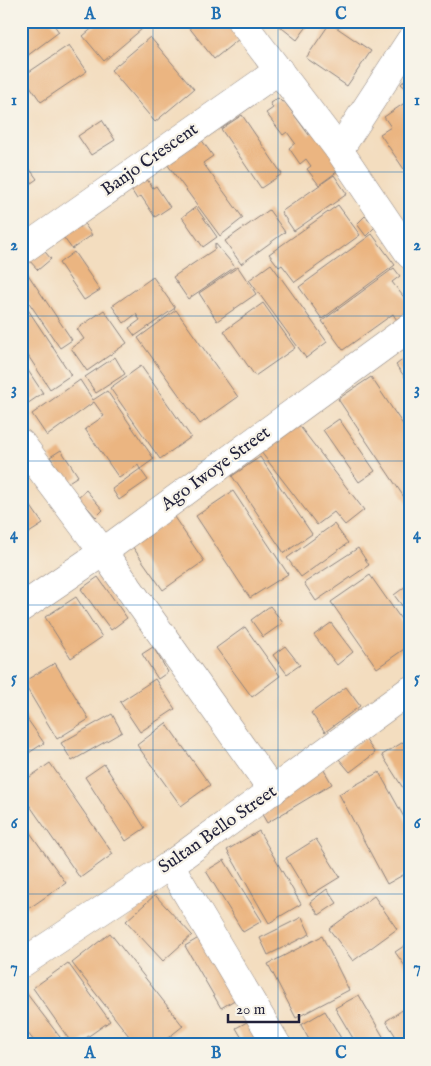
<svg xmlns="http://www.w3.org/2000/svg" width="431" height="1066" font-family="'IM FELL English',serif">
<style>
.building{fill:#ebb581}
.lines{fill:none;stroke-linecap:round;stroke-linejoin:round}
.minor-casing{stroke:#8a807d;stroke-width:29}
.minor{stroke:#fff;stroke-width:28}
.grid{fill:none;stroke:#1f6fb2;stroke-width:1;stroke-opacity:0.55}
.labels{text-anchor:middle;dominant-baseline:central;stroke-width:4.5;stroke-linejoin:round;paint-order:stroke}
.street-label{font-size:18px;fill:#22223b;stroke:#f7f3e8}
.neatline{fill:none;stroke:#1f6fb2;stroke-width:2}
.grid-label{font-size:16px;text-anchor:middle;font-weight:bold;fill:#1f6fb2}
</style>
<rect width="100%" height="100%" fill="#f7f3e8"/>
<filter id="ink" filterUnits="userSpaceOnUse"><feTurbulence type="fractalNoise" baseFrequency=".02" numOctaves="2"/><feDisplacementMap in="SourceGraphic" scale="10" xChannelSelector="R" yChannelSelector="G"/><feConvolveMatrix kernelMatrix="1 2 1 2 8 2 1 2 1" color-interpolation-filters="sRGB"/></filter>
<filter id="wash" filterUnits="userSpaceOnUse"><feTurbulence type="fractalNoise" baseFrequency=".0096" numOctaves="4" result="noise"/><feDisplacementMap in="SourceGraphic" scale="20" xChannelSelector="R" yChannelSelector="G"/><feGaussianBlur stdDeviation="1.12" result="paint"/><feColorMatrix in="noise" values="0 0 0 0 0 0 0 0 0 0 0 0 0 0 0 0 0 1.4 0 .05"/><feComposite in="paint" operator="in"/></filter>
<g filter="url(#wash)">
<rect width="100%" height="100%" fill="#f3ddbf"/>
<g id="blocks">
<!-- building -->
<g class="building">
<path d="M 35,21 L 51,21 L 59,32 L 23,59 L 21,32 Z"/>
<path d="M 101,21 L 135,21 L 142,29 L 104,61 L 83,36 Z"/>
<path d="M 184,21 L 225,21 L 239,39 L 214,59 Z"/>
<path d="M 273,21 L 311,21 L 297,40 Z"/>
<path d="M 330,23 L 371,51 L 347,86 L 306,58 Z"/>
<path d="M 150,37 L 194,89 L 155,122 L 111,70 Z"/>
<path d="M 69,45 L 87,71 L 41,102 L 23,76 L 30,89 L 21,95 L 21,73 L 23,76 Z"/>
<path d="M 410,74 L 410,92 L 401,84 Z"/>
<path d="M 278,98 L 282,102 L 284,101 L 309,135 L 315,130 L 342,168 L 319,185 L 307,169 L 311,166 L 306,159 L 300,164 L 289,148 L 295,143 L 287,132 L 283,135 L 266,113 L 273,108 L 270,103 Z"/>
<path d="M 406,102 L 410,107 L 410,178 L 380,134 L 391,127 L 384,117 Z"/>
<path d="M 242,115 L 282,174 L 261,188 L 221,129 Z"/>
<path d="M 102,120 L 115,140 L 91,155 L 78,136 Z"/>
<path d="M 201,139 L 213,156 L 203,163 L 243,218 L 220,236 L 167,164 Z"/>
<path d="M 21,157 L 37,179 L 21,190 Z"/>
<path d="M 334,175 L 347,194 L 294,231 L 281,212 Z"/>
<path d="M 146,178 L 153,188 L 156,186 L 170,207 L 155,217 L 141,196 L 137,199 L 130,188 Z"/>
<path d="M 338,205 L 360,235 L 295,282 L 282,265 L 279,267 L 269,254 Z"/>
<path d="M 196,207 L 217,237 L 203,247 L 182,217 Z"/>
<path d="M 269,210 L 285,232 L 241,264 L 225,241 Z"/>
<path d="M 365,216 L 375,227 L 366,236 L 357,224 Z"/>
<path d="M 81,219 L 92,235 L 72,249 L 61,234 Z"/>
<path d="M 372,234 L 395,265 L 322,319 L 299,287 Z"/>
<path d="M 215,243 L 235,267 L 188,299 L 173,277 L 215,249 Z"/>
<path d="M 41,247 L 51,259 L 38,270 L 28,259 Z"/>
<path d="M 74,252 L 100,290 L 84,300 L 59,263 Z"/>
<path d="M 21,264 L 72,340 L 60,348 L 21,291 Z"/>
<path d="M 271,264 L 327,342 L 306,358 L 249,280 Z"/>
<path d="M 238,267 L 256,294 L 217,321 L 199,293 Z"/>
<path d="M 394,268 L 400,276 L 392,282 L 410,305 L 410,314 L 398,322 L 393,314 L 343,350 L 322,321 Z"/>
<path d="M 153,277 L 175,308 L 135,336 L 129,328 L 140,320 L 136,314 L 124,323 L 112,306 Z"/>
<path d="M 21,299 L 71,375 L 50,389 L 21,345 Z"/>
<path d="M 263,303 L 295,348 L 255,376 L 224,331 Z"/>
<path d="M 104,310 L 127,343 L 87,371 L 71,348 L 84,339 L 77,329 Z"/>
<path d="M 176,310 L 238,397 L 200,424 L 138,338 Z"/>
<path d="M 410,354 L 410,384 L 396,365 Z"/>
<path d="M 115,357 L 125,374 L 96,393 L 85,377 Z"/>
<path d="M 21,360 L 43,393 L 24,406 L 21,402 Z"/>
<path d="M 141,366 L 191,437 L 160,459 L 110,388 Z"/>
<path d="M 371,377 L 410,435 L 410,506 L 338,399 Z"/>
<path d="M 80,380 L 93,400 L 107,391 L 154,459 L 140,469 L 138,465 L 119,478 L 85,429 L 104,416 L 94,402 L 47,436 L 32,414 Z"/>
<path d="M 339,419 L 375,471 L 359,482 L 323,430 Z"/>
<path d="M 298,424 L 364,510 L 345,525 L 334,512 L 317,525 L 261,452 Z"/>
<path d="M 61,450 L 78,476 L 67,483 L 50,457 Z"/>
<path d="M 260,457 L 312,534 L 284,553 L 232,476 Z"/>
<path d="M 140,469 L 148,480 L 119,500 L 112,489 Z"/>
<path d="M 86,490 L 103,510 L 96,517 L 78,497 Z"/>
<path d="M 233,491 L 288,574 L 250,598 L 196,516 Z"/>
<path d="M 21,492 L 43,524 L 21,538 Z"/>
<path d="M 174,517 L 204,561 L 163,590 L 132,546 Z"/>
<path d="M 334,524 L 348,543 L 301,577 L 287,558 Z"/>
<path d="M 358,548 L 369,565 L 316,601 L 304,583 Z"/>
<path d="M 370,575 L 410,632 L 410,645 L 377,668 L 331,602 Z"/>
<path d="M 98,577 L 127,618 L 111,630 L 81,589 Z"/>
<path d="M 410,583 L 410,616 L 394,595 Z"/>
<path d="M 76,597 L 102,637 L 71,658 L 45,617 Z"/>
<path d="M 270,606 L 283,623 L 263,637 L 251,620 Z"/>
<path d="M 331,623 L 353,652 L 337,665 L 314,635 Z"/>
<path d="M 245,627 L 280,676 L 252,697 L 216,648 Z"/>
<path d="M 285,646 L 300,665 L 287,674 L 273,655 Z"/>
<path d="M 153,647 L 168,672 L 158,679 L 142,654 Z"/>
<path d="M 55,663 L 89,719 L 57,739 L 23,682 Z"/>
<path d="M 155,679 L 175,709 L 140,732 L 120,702 Z"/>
<path d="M 346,687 L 360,706 L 325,732 L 311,713 Z"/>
<path d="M 21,710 L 44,743 L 21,758 Z"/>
<path d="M 112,714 L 122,732 L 72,761 L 61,743 Z"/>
<path d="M 166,723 L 210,785 L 181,806 L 137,745 Z"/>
<path d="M 410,738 L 410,799 L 382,755 Z"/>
<path d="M 365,739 L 375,753 L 350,772 L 339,759 Z"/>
<path d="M 50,763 L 113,854 L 80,878 L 21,793 L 21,783 Z"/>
<path d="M 104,764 L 145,828 L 126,841 L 85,777 Z"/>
<path d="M 321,765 L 332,784 L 267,823 L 256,804 Z"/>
<path d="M 379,772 L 410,828 L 410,871 L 387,884 L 339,794 Z"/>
<path d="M 21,820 L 66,883 L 28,909 L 21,899 Z"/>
<path d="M 259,831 L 301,904 L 269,923 L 227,850 Z"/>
<path d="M 316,839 L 340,877 L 309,896 L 286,858 Z"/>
<path d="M 224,860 L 262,921 L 243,932 L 206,871 Z"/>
<path d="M 327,889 L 337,903 L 319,915 L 310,902 Z"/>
<path d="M 155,895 L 192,935 L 163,961 L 126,921 Z"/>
<path d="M 374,896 L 397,929 L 353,961 L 329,929 Z"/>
<path d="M 302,917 L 310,934 L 268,955 L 260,938 Z"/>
<path d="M 110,933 L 183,1026 L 159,1045 L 136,1045 L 72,963 Z"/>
<path d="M 202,936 L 238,998 L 221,1008 L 185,946 Z"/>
<path d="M 322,936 L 349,990 L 296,1018 L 268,964 Z"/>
<path d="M 410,942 L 410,973 L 395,952 Z"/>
<path d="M 68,963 L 110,1021 L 76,1045 L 73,1045 L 33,988 Z"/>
<path d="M 27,994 L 66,1045 L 37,1045 L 21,1024 L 21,998 Z"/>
<path d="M 359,995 L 388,1045 L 357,1045 L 335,1008 Z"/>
<path d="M 410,1005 L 410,1037 L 400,1043 L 386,1021 Z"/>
<path d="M 325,1011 L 345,1045 L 312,1045 L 301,1025 Z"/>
<path d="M 256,1017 L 271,1045 L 246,1045 L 236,1028 Z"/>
</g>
</g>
</g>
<g filter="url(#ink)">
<use href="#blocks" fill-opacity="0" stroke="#8a807d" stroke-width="1"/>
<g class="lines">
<defs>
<g id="minor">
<path d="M 241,21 L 339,150 L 410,255"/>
<path d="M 339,150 L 410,41"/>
<path d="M 21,251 L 279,70"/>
<path d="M 21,443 L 103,552 L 273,791"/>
<path d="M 21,608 L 103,552 L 410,327"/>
<path d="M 170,865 L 277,1045"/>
<path d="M 21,964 L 170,865 L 410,690"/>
</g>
</defs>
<!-- minor casing -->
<use href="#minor" class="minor-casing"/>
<!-- minor -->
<use href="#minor" class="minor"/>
</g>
</g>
<!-- grid -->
<path class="grid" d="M 153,21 L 153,1045M 278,21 L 278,1045M 21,172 L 410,172M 21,316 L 410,316M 21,461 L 410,461M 21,605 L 410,605M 21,750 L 410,750M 21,894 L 410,894"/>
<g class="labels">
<!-- street labels -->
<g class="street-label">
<text transform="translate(150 160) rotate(-35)">Banjo Crescent</text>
<text transform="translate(216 469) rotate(-36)">Ago Iwoye Street</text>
<text transform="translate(218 830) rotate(-35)">Sultan Bello Street</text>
</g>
</g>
<!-- margin -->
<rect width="431" height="1066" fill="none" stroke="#f7f3e8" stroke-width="55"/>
<!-- scale -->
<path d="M228 1014v8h71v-8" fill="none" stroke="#22223b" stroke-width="2.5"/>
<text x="236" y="1014" font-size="15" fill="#22223b" stroke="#f7f3e8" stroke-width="4" paint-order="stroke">20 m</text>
<rect x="28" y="28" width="376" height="1010" class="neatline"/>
<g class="grid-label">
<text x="90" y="19">A</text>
<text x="216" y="19">B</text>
<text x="341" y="19">C</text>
<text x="14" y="105">1</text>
<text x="417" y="105">1</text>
<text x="14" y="250">2</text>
<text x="417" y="250">2</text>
<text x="14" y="394">3</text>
<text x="417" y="394">3</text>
<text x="14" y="539">4</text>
<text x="417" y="539">4</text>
<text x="14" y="683">5</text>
<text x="417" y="683">5</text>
<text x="14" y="828">6</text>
<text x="417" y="828">6</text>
<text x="14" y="972">7</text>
<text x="417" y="972">7</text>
<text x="90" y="1058">A</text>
<text x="216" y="1058">B</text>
<text x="341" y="1058">C</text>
</g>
</svg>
